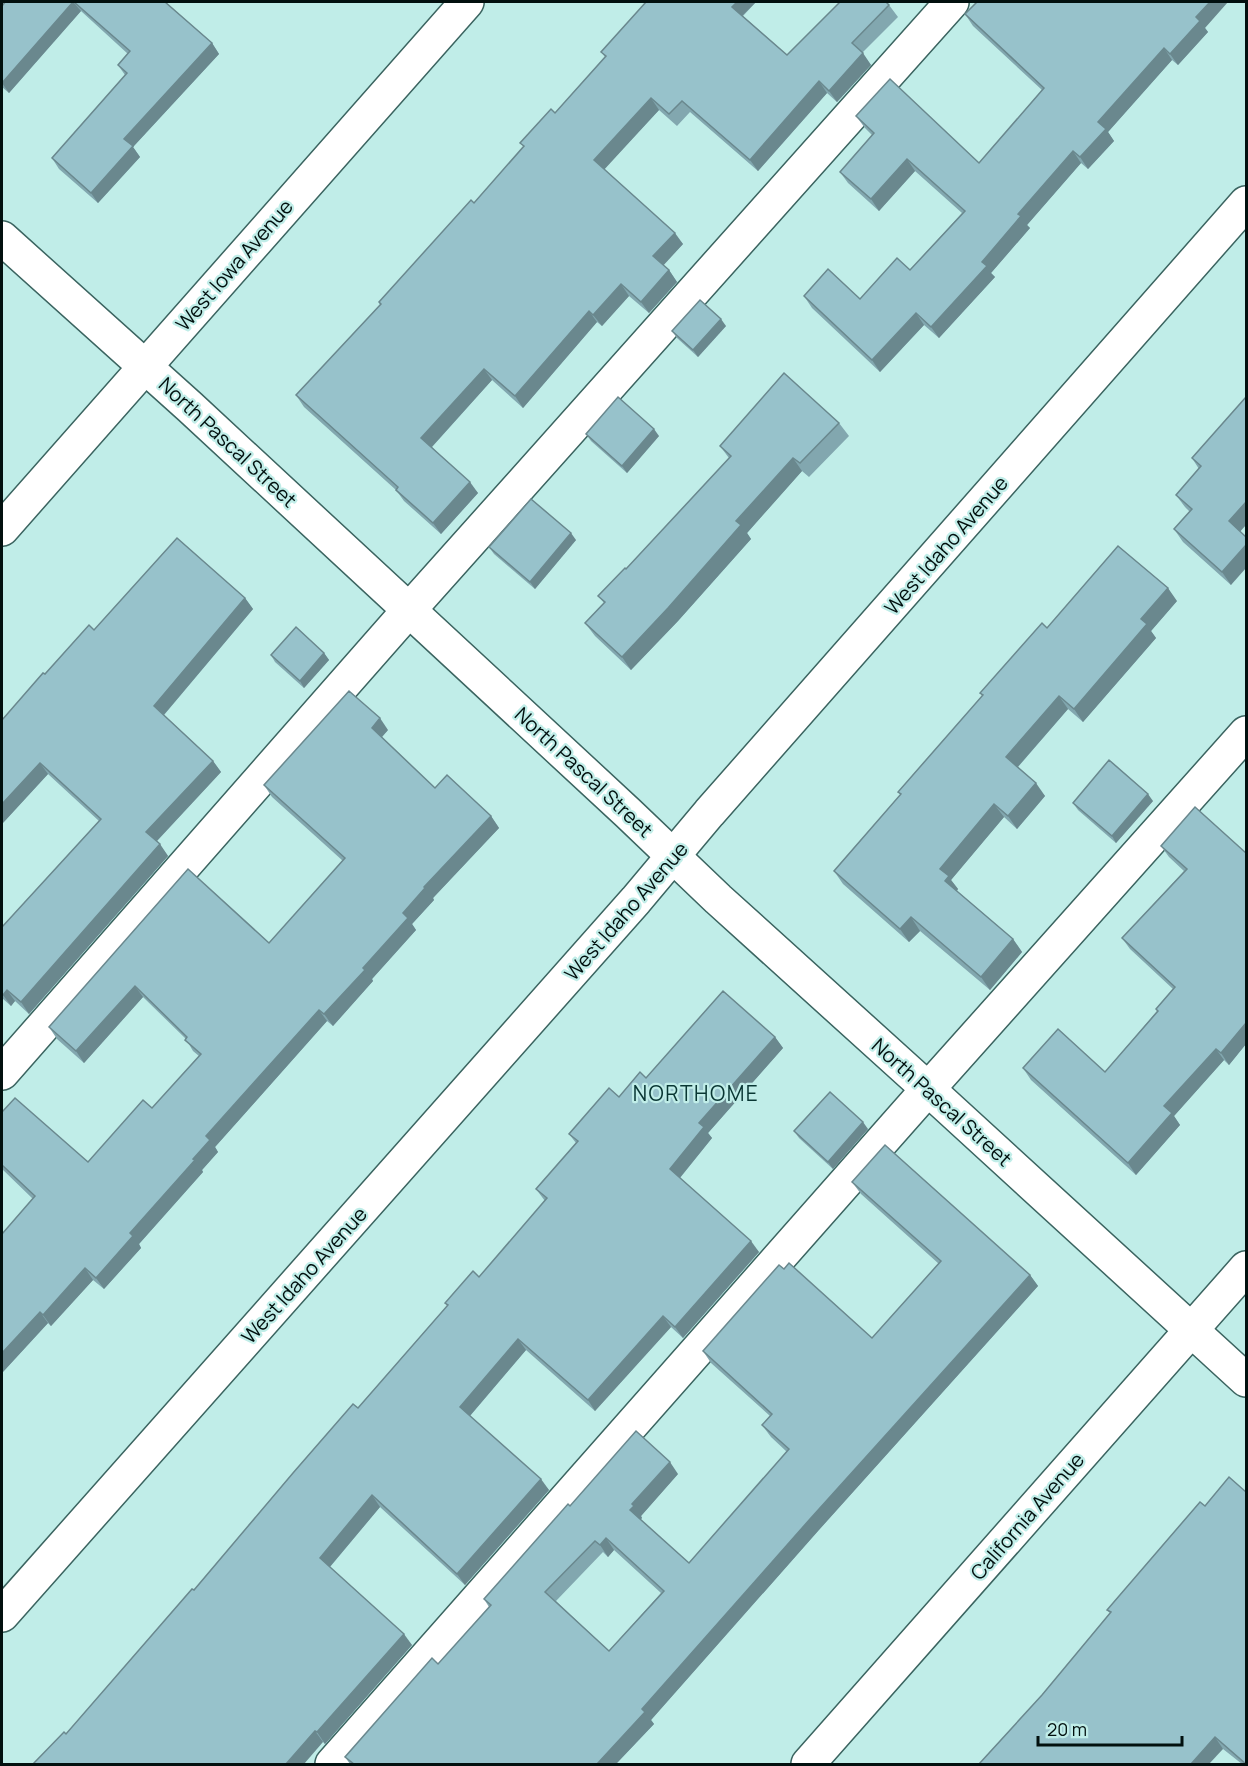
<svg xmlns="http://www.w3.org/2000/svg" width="1248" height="1766" font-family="Manrope,sans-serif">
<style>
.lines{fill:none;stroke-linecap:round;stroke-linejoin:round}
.minor-casing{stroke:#3b6460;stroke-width:36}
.minor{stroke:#fff;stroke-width:33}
.wall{fill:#82a7af;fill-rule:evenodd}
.shaded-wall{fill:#6a888e}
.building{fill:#97c2cb;stroke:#6a888e;stroke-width:1.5;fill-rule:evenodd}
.labels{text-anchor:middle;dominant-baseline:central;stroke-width:4.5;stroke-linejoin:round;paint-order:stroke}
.street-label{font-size:20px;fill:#02100f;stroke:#c0ede8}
.neighbourhood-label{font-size:21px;letter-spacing:1.5px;fill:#093633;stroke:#c0ede8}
</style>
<rect width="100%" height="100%" fill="#c0ede8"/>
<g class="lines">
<defs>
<g id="minor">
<path d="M 2,238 L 190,407 L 628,813 L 718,899 L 928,1089 L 1246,1380"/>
<path d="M 2,529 L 467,2"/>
<path d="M 2,1073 L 409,610 L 952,2"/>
<path d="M 2,1615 L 636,900 L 709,813 L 1246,203"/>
<path d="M 332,1764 L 928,1089 L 1246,733"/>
<path d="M 808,1764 L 1246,1268"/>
</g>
</defs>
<!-- minor casing -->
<use href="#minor" class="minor-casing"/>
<!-- minor -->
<use href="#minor" class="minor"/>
</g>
<!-- wall -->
<g class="wall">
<path d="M 5,2 L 165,2 L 212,43 L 219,54 L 133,147 L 140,157 L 98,203 L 59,169 L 52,158 L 125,75 L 118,65 L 128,54 L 81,11 L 9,93 L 2,87 L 2,6 Z"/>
<path d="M 646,2 L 756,2 L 743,16 L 787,55 L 889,5 L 898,17 L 862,53 L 871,65 L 837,102 L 827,93 L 758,171 L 690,112 L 677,126 L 659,110 L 604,169 L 683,244 L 663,265 L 669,270 L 677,282 L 649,313 L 629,296 L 602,326 L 597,322 L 523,408 L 492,380 L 432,447 L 478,493 L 441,534 L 404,501 L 396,490 L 304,407 L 296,395 L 380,305 L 379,302 L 474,203 L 524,147 L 520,143 L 555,113 L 605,57 L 601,52 Z"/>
<path d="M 965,14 L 1205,28 L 1208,32 L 1178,65 L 1172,60 L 1108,132 L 1114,141 L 1088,169 L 1081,163 L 1027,225 L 1030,228 L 991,273 L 995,277 L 939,338 L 924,325 L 880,372 L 812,308 L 804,296 L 860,299 L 910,270 L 962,213 L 915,171 L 879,211 L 848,183 L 840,172 L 872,135 L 865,128 L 856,116 L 979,163 L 1042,90 L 973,26 Z"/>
<path d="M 726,326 L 698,357 L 677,338 L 672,331 Z"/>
<path d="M 1246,397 L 1241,531 L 1231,585 L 1183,542 L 1174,529 L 1190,512 L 1185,507 L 1176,495 L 1199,469 L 1192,458 Z"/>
<path d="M 839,423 L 849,436 L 809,477 L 802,471 L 747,533 L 751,539 L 678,621 L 631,670 L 595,636 L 585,623 L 604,603 L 598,596 L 626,569 L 729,458 L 720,446 Z"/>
<path d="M 586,434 L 659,436 L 627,473 L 591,441 Z"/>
<path d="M 576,540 L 535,589 L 494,554 L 489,547 Z"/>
<path d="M 245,598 L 253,609 L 164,715 L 213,761 L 221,772 L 157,841 L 168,856 L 29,1014 L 15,1001 L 11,1006 L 2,998 L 2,927 L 99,821 L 48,774 L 2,824 L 45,674 L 94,630 Z"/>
<path d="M 1177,601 L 1151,631 L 1156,638 L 1083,722 L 1068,709 L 1018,767 L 1045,796 L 1017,829 L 1004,817 L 951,880 L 958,889 L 957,891 L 1013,939 L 1022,952 L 990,990 L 920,931 L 909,942 L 843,884 L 834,871 L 901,795 L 898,792 L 982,696 L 980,693 L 1047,628 Z"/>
<path d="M 324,653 L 329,660 L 304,688 L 275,662 L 271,655 Z"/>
<path d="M 388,730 L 382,737 L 435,788 L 491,816 L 499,828 L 433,898 L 434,900 L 412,924 L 416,930 L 372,979 L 373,981 L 333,1026 L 327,1021 L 215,1147 L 218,1152 L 202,1170 L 203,1172 L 139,1244 L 141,1248 L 104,1289 L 93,1280 L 51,1326 L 48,1323 L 2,1373 L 2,1234 L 33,1199 L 2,1169 L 2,1112 L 88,1162 L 152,1108 L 199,1056 L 193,1051 L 186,1039 L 143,997 L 84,1063 L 57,1039 L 49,1027 L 188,869 L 269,943 L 343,861 L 272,797 L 264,785 Z"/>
<path d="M 1153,801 L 1116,843 L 1078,810 L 1073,803 Z"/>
<path d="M 1161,846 L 1246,853 L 1246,1044 L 1229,1065 L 1224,1060 L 1174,1116 L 1180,1125 L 1136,1175 L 1031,1080 L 1023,1068 L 1105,1072 L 1157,1011 L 1156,1009 L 1173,989 L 1130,949 L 1122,938 L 1184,871 L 1169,857 Z"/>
<path d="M 775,1037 L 783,1048 L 708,1133 L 712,1138 L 680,1178 L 759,1252 L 683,1338 L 671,1327 L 595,1411 L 526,1350 L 470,1416 L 549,1490 L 465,1585 L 380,1507 L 330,1567 L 412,1645 L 325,1744 L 323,1742 L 66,1734 L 358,1408 L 447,1306 L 445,1303 L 479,1277 L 545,1201 L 536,1189 L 576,1143 L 569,1134 L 646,1078 Z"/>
<path d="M 868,1129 L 833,1169 L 799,1138 L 794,1131 Z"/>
<path d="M 852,1182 L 1030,1275 L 1038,1286 L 818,1531 L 651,1720 L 654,1724 L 616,1764 L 350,1764 L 345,1757 L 438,1664 L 489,1607 L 484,1599 L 570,1506 L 678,1474 L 641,1516 L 642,1518 L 640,1520 L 689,1563 L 787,1452 L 771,1437 L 762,1425 L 770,1416 L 711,1363 L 703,1351 L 872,1338 L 939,1264 L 861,1194 ZM 614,1550 L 661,1593 L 609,1651 L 556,1601 L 603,1552 L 608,1557 Z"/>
<path d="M 1200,1502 L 1246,1764 L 1242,1764 L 1223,1749 L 1042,1695 L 1110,1613 L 1107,1610 Z"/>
</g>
<!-- shaded-wall -->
<g class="shaded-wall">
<path d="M 73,2 L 81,11 L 9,93 L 2,83 Z"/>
<path d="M 737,2 L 756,2 L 740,18 L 732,7 Z"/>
<path d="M 1210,2 L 1228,2 L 1205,28 L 1208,32 L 1178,65 L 1170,54 L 1196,17 Z"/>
<path d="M 212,43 L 219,54 L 133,147 L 140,157 L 98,203 L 91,193 L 124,139 Z"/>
<path d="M 1164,48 L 1172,60 L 1108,132 L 1114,141 L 1088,169 L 1080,157 L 1098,122 Z"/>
<path d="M 863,53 L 871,65 L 837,102 L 829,91 Z"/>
<path d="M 819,81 L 827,93 L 758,171 L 750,160 Z"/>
<path d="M 651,98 L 659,110 L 602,172 L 594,160 Z"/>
<path d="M 1073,151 L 1081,163 L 1027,225 L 1030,228 L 991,273 L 995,277 L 939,338 L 931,327 L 982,262 L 1018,214 Z"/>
<path d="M 907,159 L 915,171 L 879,211 L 871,199 Z"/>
<path d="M 675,233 L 683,244 L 661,268 L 653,256 Z"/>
<path d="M 669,270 L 677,282 L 649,313 L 641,302 Z"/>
<path d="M 621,284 L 629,296 L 602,326 L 593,315 Z"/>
<path d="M 589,311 L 597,322 L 523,408 L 515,396 Z"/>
<path d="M 916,313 L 924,325 L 880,372 L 872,360 Z"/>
<path d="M 721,319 L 726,326 L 698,357 L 693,350 Z"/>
<path d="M 484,369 L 492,380 L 429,450 L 421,438 Z"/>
<path d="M 654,429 L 659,436 L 627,473 L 622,466 Z"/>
<path d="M 793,458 L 802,471 L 747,533 L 751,539 L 678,621 L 631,670 L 622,657 L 736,521 Z"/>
<path d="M 470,482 L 478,493 L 441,534 L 433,523 Z"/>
<path d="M 1246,502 L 1246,525 L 1238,534 L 1229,521 Z"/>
<path d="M 571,533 L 576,540 L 535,589 L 530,582 Z"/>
<path d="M 1246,545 L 1246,568 L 1231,585 L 1222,572 Z"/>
<path d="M 1168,588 L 1177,601 L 1151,631 L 1156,638 L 1083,722 L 1074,709 L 1141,619 Z"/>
<path d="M 245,598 L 253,609 L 162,717 L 154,706 Z"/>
<path d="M 324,653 L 329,660 L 304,688 L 300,681 Z"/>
<path d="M 1059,696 L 1068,709 L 1015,770 L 1006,757 Z"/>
<path d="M 380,718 L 388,730 L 380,739 L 372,728 Z"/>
<path d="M 213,761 L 221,772 L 154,844 L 146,832 Z"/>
<path d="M 40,763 L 48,774 L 2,824 L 2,804 Z"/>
<path d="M 1036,783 L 1045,796 L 1017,829 L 1008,816 Z"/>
<path d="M 1148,794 L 1153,801 L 1116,843 L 1112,836 Z"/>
<path d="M 994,804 L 1004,817 L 951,880 L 958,889 L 954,894 L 945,881 L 940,869 Z"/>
<path d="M 491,816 L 499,828 L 433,898 L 434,900 L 412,924 L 416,930 L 372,979 L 373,981 L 333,1026 L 324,1014 L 363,968 L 403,913 L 424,887 Z"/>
<path d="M 160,844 L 168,856 L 29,1014 L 21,1002 Z"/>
<path d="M 911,917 L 920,931 L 909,942 L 900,929 Z"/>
<path d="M 1013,939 L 1022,952 L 990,990 L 981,977 Z"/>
<path d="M 135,986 L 143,997 L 84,1063 L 76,1051 Z"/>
<path d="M 7,990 L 15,1001 L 11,1006 L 3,995 Z"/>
<path d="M 319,1010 L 327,1021 L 215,1147 L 218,1152 L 202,1170 L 203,1172 L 139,1244 L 141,1248 L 104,1289 L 96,1278 L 130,1233 L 193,1159 L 206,1136 Z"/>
<path d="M 1246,1023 L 1246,1044 L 1229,1065 L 1221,1053 Z"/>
<path d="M 775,1037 L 783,1048 L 708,1133 L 712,1138 L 678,1180 L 670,1169 L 699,1123 Z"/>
<path d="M 1216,1049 L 1224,1060 L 1174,1116 L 1180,1125 L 1136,1175 L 1128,1163 L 1164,1106 Z"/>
<path d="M 863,1122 L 868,1129 L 833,1169 L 828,1162 Z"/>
<path d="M 751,1241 L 759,1252 L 683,1338 L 675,1327 Z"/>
<path d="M 85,1268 L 93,1280 L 51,1326 L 43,1315 Z"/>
<path d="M 1030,1275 L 1038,1286 L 818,1531 L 651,1720 L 654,1724 L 616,1764 L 597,1764 L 642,1709 L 810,1519 Z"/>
<path d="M 40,1312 L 48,1323 L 2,1373 L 2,1353 Z"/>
<path d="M 663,1316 L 671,1327 L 595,1411 L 588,1400 Z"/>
<path d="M 518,1339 L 526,1350 L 468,1418 L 460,1407 Z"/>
<path d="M 670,1462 L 678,1474 L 641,1516 L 642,1518 L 638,1522 L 630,1510 L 632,1504 Z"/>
<path d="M 541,1479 L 549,1490 L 465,1585 L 457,1574 Z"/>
<path d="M 372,1495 L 380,1507 L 328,1569 L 320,1558 Z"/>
<path d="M 606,1538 L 614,1550 L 608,1557 L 600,1545 Z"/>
<path d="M 404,1634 L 412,1645 L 325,1744 L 317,1732 Z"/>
<path d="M 315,1731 L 323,1742 L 304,1764 L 286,1764 Z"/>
<path d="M 1215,1737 L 1223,1749 L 1209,1764 L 1191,1764 Z"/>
</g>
<!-- building -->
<g class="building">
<path d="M 5,2 L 73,2 L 2,83 L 2,6 Z"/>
<path d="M 74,2 L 165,2 L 212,43 L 124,139 L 133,146 L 91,193 L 52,158 L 127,73 L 118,65 L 130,51 Z"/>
<path d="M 646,2 L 737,2 L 732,7 L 787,55 L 840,2 L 886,2 L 889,5 L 852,43 L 863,53 L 829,91 L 819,81 L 750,160 L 682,101 L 669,114 L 651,98 L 594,160 L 675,233 L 653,256 L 669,270 L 641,302 L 621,284 L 593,315 L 589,311 L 515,396 L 484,369 L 421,438 L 470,482 L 433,523 L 396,490 L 398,487 L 296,395 L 381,304 L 379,302 L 471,200 L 474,203 L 524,146 L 520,143 L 551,109 L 555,113 L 606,56 L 601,52 Z"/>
<path d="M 977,2 L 1210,2 L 1196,17 L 1200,21 L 1170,54 L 1164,48 L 1098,122 L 1106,129 L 1080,157 L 1073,151 L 1018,214 L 1021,216 L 982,262 L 987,266 L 931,327 L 916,313 L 872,360 L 804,296 L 828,269 L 860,299 L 897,258 L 910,270 L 965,211 L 907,159 L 871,199 L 840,172 L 874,133 L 856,116 L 890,79 L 979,163 L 1044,88 L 965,14 Z"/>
<path d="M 700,300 L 721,319 L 693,350 L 672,331 Z"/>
<path d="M 784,373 L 839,423 L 800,463 L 793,458 L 736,521 L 741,525 L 668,608 L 622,657 L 585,623 L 605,602 L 598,596 L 625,568 L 626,569 L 731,456 L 720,446 Z"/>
<path d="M 618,397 L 654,429 L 622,466 L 586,434 Z"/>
<path d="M 1246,397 L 1246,502 L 1229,521 L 1246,537 L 1246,545 L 1222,572 L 1174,529 L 1192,509 L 1176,495 L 1201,466 L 1192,458 Z"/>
<path d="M 531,499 L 571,533 L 530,582 L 489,547 Z"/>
<path d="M 177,538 L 245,598 L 154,706 L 213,761 L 146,832 L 160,844 L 21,1002 L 7,990 L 3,995 L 2,994 L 2,927 L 101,819 L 40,763 L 2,804 L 2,720 L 43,673 L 45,674 L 89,625 L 94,630 Z"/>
<path d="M 1118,546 L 1168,588 L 1141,619 L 1147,624 L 1074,709 L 1059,696 L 1006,757 L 1036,783 L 1008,816 L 994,804 L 940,869 L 949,876 L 945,881 L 1013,939 L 981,977 L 911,917 L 900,929 L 834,871 L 901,794 L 898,792 L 983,695 L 980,693 L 1042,623 L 1047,628 Z"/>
<path d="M 296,627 L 324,653 L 300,681 L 271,655 Z"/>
<path d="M 349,691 L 380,718 L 372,728 L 435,788 L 447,775 L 491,816 L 424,887 L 425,888 L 403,913 L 408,918 L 363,968 L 365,970 L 324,1014 L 319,1010 L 206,1136 L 210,1140 L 193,1159 L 195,1160 L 130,1233 L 133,1236 L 96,1278 L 85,1268 L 43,1315 L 40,1312 L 2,1353 L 2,1234 L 35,1196 L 2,1165 L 2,1112 L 15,1098 L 88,1162 L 143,1100 L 152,1108 L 201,1054 L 185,1040 L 187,1037 L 135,986 L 76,1051 L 49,1027 L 188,869 L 269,943 L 345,858 L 264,785 Z"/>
<path d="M 1109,760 L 1148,794 L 1112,836 L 1073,803 Z"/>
<path d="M 1195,807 L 1246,853 L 1246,1023 L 1221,1053 L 1216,1049 L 1164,1106 L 1172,1113 L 1128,1163 L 1023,1068 L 1058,1029 L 1105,1072 L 1158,1011 L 1156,1009 L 1175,987 L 1122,938 L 1187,869 L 1161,846 Z"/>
<path d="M 723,991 L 775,1037 L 699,1123 L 704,1127 L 670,1169 L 751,1241 L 675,1327 L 663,1316 L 588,1400 L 518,1339 L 460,1407 L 541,1479 L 457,1574 L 372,1495 L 320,1558 L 404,1634 L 317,1732 L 315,1731 L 286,1764 L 33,1764 L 64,1732 L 66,1734 L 192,1589 L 194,1590 L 293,1473 L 353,1404 L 358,1408 L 448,1305 L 445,1303 L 473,1271 L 479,1277 L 547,1198 L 536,1189 L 578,1141 L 569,1134 L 609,1088 L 619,1097 L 640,1072 L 646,1078 Z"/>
<path d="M 830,1092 L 863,1122 L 828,1162 L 794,1131 Z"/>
<path d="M 885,1145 L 1030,1275 L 810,1519 L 642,1709 L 645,1712 L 597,1764 L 354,1764 L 345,1757 L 432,1658 L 438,1664 L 491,1605 L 484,1599 L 568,1504 L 570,1506 L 636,1431 L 670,1462 L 632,1504 L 634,1506 L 630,1510 L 689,1563 L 789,1449 L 762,1425 L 772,1414 L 703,1351 L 779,1265 L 784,1269 L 789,1263 L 872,1338 L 941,1261 L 852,1182 ZM 606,1538 L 664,1591 L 609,1651 L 545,1592 L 595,1541 L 600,1545 Z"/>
<path d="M 1229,1477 L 1246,1492 L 1246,1764 L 1215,1737 L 1191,1764 L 979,1764 L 1042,1695 L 1111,1612 L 1107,1610 L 1200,1502 L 1205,1506 Z"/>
</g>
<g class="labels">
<!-- street labels -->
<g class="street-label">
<text transform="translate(234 265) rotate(-49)">West Iowa Avenue</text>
<text transform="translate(228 442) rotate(43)">North Pascal Street</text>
<text transform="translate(946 545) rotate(-49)">West Idaho Avenue</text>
<text transform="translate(584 772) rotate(43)">North Pascal Street</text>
<text transform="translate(626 911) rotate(-49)">West Idaho Avenue</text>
<text transform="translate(942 1102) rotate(42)">North Pascal Street</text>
<text transform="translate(304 1275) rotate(-48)">West Idaho Avenue</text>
<text transform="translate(1027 1516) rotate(-49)">California Avenue</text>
</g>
<!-- neighbourhood labels -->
<g class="neighbourhood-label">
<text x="696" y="1093">NORTHOME</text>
</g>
</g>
<!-- border -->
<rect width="1248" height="1766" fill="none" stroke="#02100f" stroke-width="6"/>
<!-- scale -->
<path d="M1038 1736v9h144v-9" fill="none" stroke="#02100f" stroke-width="3"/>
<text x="1047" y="1736" font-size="18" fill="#02100f" stroke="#c0ede8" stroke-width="4.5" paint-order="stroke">20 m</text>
</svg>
